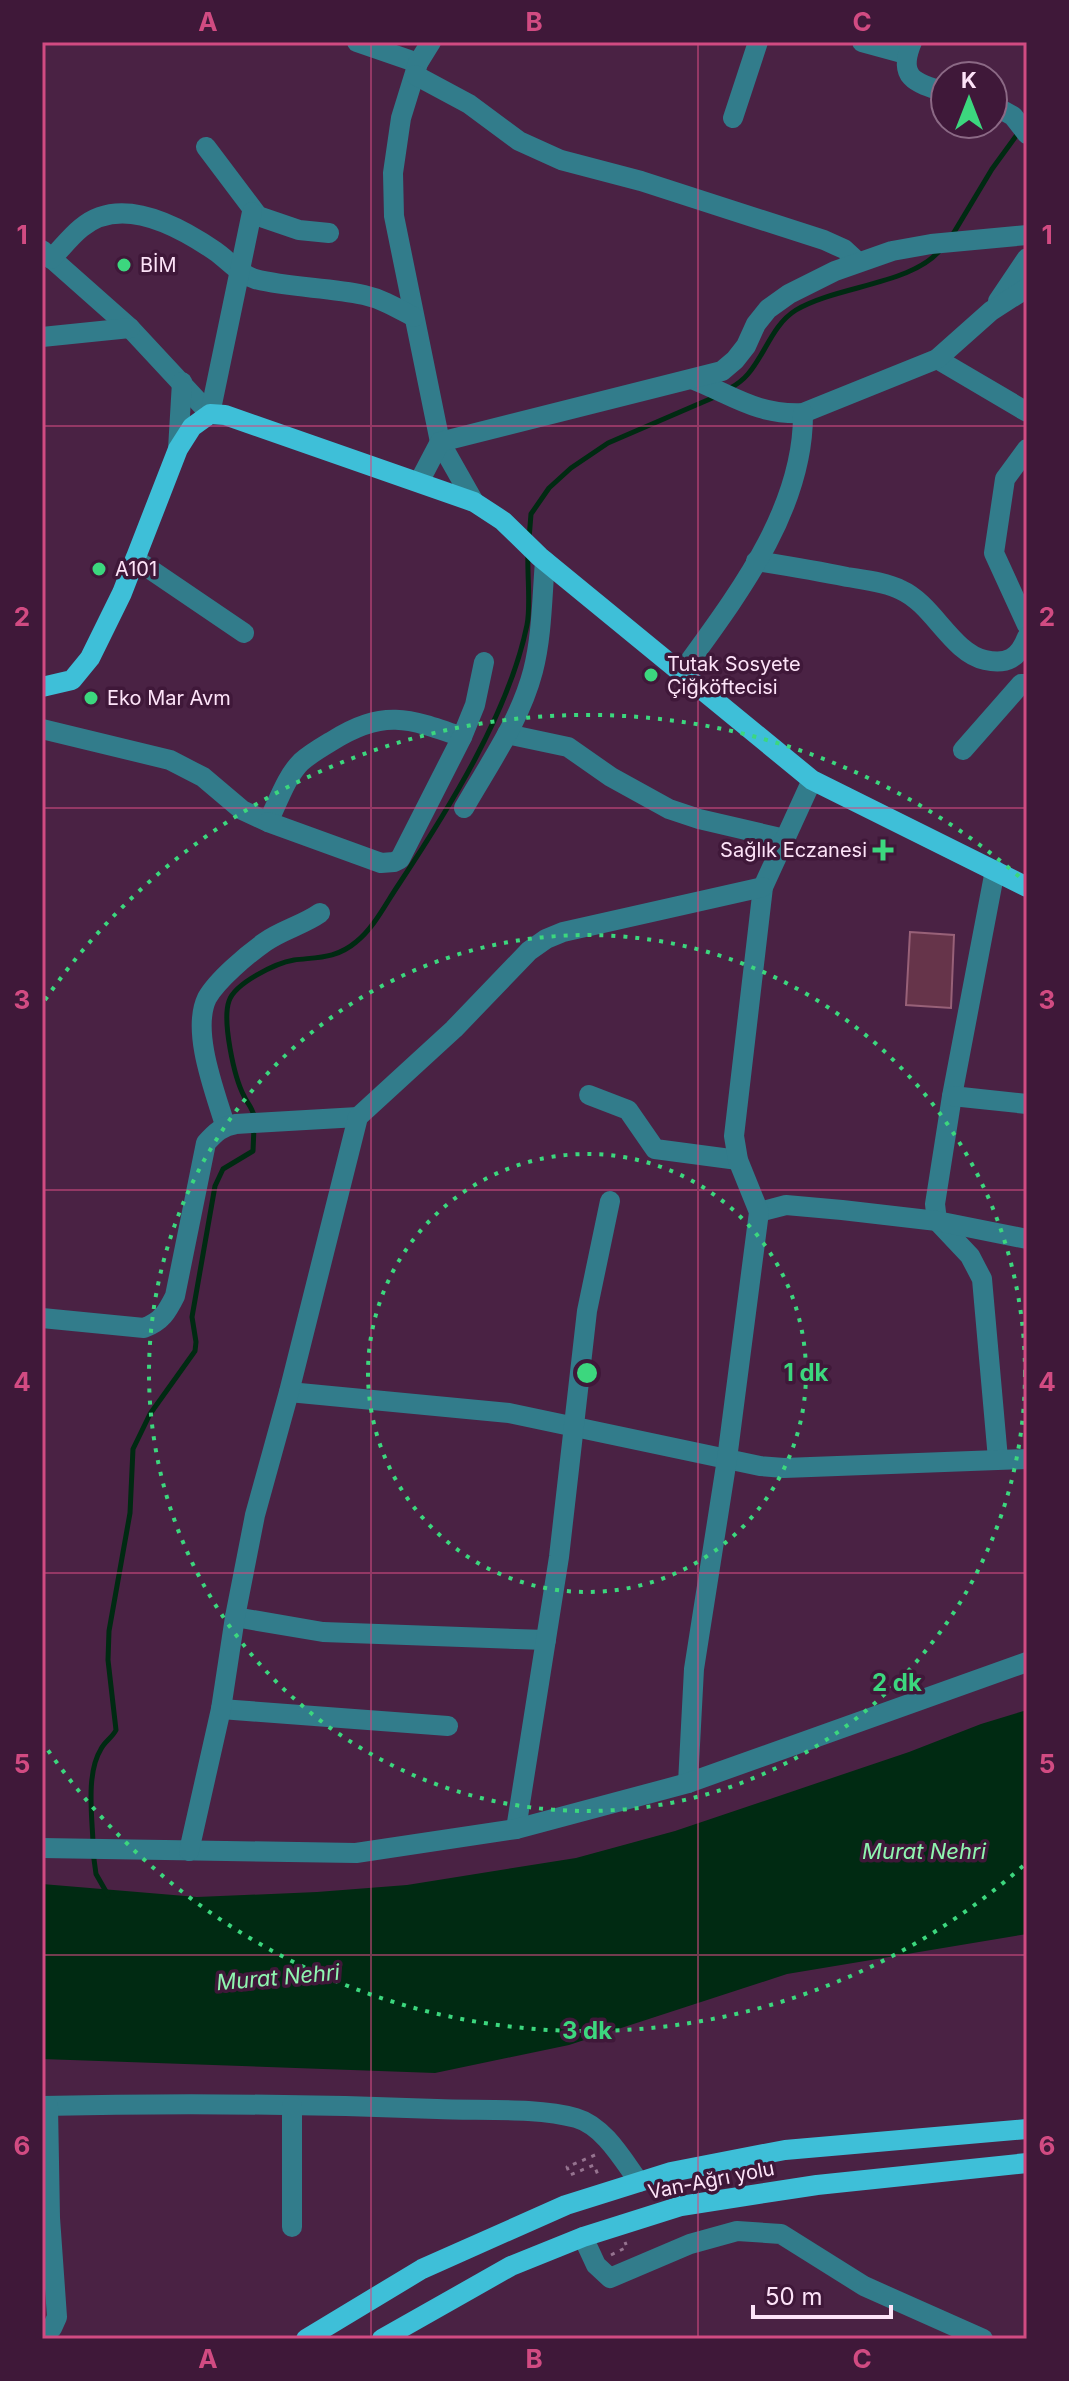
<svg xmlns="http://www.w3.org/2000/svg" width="1069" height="2381" font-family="Inter,sans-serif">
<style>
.water{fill:#002a12}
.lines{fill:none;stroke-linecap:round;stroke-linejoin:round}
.stream{stroke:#002a12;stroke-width:5}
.building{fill:#66344a;stroke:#986178;stroke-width:2}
.path{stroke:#95738f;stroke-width:3;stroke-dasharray:4 6;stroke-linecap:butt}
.minor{stroke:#327c8b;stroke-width:20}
.major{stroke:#3ebfd8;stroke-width:20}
.grid{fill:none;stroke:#d14b82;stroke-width:2;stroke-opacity:0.55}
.ring{fill:none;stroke:#3cd77e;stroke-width:4;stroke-dasharray:4 8}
.poi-dot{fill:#3cd77e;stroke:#3f1839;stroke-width:3}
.labels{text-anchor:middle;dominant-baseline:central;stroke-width:7;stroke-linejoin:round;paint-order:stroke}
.poi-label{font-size:20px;fill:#fde3f8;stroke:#3f1839;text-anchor:start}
.street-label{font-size:20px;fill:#fde3f8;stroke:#3f1839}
.water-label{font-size:22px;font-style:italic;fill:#8ff6b0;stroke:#3f1839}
.centre{fill:#3cd77e;stroke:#3f1839;stroke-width:4}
.ring-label{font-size:24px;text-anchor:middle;font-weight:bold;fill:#3cd77e;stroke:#3f1839;stroke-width:7;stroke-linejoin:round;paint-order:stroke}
.neatline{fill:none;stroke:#d14b82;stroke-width:3}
.grid-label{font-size:26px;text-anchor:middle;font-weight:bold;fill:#d14b82}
</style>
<rect width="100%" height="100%" fill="#4a2244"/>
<!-- water -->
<path class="water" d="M 1027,1710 L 1027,1934 L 787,1974 L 569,2045 L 435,2073 L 42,2059 L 42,1884 L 197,1897 L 317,1892 L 407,1885 L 576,1858 L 675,1831 L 909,1752 L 981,1724 Z"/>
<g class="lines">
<!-- stream -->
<g class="stream">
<path d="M 953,234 L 992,169 L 1019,132"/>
<path d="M 729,389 C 736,385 743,380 748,374 C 766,353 772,325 796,310 C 838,285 913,285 942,248"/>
<path d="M 529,539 L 531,514 L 549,488 L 571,468 L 608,443 L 717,396"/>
<path d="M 254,1117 C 253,1108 247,1103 244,1096 C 234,1077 222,1021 229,1001 C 235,983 276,963 294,960 C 317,957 336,959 356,942 C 374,928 386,903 399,884 C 448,810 509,713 527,625 C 531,606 527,575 528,553"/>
<path d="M 93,1842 C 92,1816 86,1773 101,1749 C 105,1741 112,1738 116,1730 L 108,1660 L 109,1631 L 130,1513 L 133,1449 L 150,1414 L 195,1351 L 196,1342 L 192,1317 L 215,1186 L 223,1169 L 253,1151 L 254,1127"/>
<path d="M 93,1852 L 96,1874 L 108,1895"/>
</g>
</g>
<!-- building -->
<path class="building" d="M 910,932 L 954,935 L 951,1008 L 906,1005 Z"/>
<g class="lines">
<!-- path -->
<g class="path">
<path d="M 595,2155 L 567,2167 L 570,2175 L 594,2165 L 598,2175"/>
<path d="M 611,2255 L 627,2247 L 625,2242"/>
</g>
<!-- minor -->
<g class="minor">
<path d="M 357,42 L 418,63"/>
<path d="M 431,42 L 418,63 L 401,118 L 393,173 L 394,216 L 440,442 L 474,502"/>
<path d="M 862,42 L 906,54"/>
<path d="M 912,42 C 897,78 915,83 945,92"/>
<path d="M 415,75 L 469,104 L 519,141 L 561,160 L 641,181 L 824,240 L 844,249 L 857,261"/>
<path d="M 993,105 L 1013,116 L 1027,134"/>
<path d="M 733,118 L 758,42"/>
<path d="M 206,147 L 258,216 L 299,230 L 329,233"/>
<path d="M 42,250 L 130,328 L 210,414"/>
<path d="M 51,259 C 61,249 70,237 81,228 C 121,194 180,227 215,251 C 228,260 239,274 255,279 C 290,288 328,287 364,295 C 382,299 397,308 414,317"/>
<path d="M 998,301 L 1027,258"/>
<path d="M 42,337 L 130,328"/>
<path d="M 937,359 L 1027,412"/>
<path d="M 694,380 C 734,396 757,415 803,413 L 937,359 L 991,311 L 1027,288"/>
<path d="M 210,414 L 252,212"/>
<path d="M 178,449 L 182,382"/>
<path d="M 1027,449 L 1005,479 L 994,553 L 1027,625"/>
<path d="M 419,482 L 440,442 L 722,371 L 735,360 L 746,346 L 756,324 L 768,309 L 789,294 L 835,271 L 892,251 L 931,244 L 1027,235"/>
<path d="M 135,559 L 244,633"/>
<path d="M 756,561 C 787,566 817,571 847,577 C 865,580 885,582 901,590 C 933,604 952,653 985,660 C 1007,665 1019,658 1027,637"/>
<path d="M 681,673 C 736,597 804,510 803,413"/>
<path d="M 42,729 L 170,760 L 203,777 L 242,810 L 268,822 C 278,802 286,777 301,762 C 310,754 322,747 332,741 C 383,709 408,718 462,737"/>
<path d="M 507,734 L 568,747 L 611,777 L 669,809 L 699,819 L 785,839"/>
<path d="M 963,750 L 1021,684 L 1027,684"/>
<path d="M 464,808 C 489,764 520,721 533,671 C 542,636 542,598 545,561"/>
<path d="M 268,822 L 381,863 L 394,862 L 400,859 L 462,737 L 475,705 L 484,662"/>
<path d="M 995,870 L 952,1096 L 935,1204 L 937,1221 L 970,1256 L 982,1279 L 998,1459"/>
<path d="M 589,1095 L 628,1110 L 655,1149 L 738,1160"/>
<path d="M 952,1096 L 1027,1104"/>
<path d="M 225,1125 C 215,1092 191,1031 207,998 C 217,980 248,954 265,942 C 282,930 303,925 320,913"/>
<path d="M 759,1212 L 786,1205 L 842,1210 L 937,1221 L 1027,1239"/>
<path d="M 42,1318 L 144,1328 C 162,1321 167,1312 175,1296 L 206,1143 C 215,1133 222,1126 236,1124 L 358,1117"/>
<path d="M 289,1392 L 509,1413 L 760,1466 L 784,1468 L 1027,1459"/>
<path d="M 235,1617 L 323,1632 L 546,1640"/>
<path d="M 221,1709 L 448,1726"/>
<path d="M 688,1783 L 694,1669 L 727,1459 L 759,1212 L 738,1160 L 734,1136 L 763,887 L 812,780"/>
<path d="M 516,1829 L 559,1557 L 587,1311 L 610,1201"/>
<path d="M 42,1848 L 356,1853 L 516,1829 L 688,1783 L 1027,1662"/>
<path d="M 189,1851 L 221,1709 L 235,1617 L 255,1515 L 289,1392 L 358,1117 L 454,1029 L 529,951 L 546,939 L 563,932 L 763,887"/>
<path d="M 42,2106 C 173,2103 306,2104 437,2109 C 478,2111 537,2107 576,2118 C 604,2126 623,2160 639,2182"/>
<path d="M 292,2106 L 292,2227"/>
<path d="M 583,2237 L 596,2265 L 610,2278 L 690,2244 L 737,2231 L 781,2234 L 864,2286 L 983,2339"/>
<path d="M 42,2334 L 52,2328 L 57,2317 L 50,2218 L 48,2106"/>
</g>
<!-- major -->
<g class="major">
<path d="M 42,687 L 72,680 L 90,658 L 122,593 L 178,449 L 192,427 L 210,414 L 225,415 L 474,502 L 503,521 L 540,557 L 812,780 L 1027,887"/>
<path d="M 306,2339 L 422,2269 L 566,2205 L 671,2172 L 785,2150 L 1027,2129"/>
<path d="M 382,2339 L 511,2266 L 583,2237 L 681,2206 L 817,2185 L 1027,2163"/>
</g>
</g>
<!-- grid -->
<path class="grid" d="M 371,42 L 371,2339M 698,42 L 698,2339M 42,426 L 1027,426M 42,808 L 1027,808M 42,1190 L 1027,1190M 42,1573 L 1027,1573M 42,1955 L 1027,1955"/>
<!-- distance rings -->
<g class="ring">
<circle cx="587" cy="1373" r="219"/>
<circle cx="587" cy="1373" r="438"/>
<path d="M1023 1866A658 658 0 0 1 45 1746M45 1000A658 658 0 0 1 1023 880"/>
</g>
<!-- markers -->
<g class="poi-dot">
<circle cx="124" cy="265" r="8"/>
<circle cx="99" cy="569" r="8"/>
<circle cx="651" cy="675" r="8"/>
<circle cx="91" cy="698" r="8"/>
<path d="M879 838h8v8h8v8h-8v8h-8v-8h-8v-8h8z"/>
</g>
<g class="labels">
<!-- poi labels -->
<g class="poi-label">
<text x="140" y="265">BİM</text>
<text x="115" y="569">A101</text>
<text x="667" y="664">Tutak Sosyete<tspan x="667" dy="23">Çiğköftecisi</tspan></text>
<text x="107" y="698">Eko Mar Avm</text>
<text x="867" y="850" text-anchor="end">Sağlık Eczanesi</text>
</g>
<!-- street labels -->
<g class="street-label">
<text transform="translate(711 2180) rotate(-11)">Van-Ağrı yolu</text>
</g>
<!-- water labels -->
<g class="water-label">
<text x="924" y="1851">Murat Nehri</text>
<text transform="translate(278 1977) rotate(-5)">Murat Nehri</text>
</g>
</g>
<circle cx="587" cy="1373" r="12" class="centre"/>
<g class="ring-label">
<text x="806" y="1381">1 dk</text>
<text x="897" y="1691">2 dk</text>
<text x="587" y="2039">3 dk</text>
</g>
<!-- border -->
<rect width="1069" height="2381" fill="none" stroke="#3f1839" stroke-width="88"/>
<!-- north arrow -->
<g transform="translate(969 100)"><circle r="38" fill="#3f1839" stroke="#8b6985" stroke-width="2"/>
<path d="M0-6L14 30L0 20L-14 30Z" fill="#3cd77e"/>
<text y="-12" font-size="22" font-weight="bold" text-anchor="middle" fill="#fde3f8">K</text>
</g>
<!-- scale -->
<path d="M753 2305v12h138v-12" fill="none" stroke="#fde3f8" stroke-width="4"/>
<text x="765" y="2305" font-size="24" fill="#fde3f8" stroke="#3f1839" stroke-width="6" paint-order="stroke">50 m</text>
<rect x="44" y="44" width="981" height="2293" class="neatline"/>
<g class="grid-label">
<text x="208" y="31">A</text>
<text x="534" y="31">B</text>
<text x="862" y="31">C</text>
<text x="22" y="244">1</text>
<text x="1047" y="244">1</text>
<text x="22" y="626">2</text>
<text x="1047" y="626">2</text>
<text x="22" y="1009">3</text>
<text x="1047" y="1009">3</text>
<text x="22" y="1391">4</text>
<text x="1047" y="1391">4</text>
<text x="22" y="1773">5</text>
<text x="1047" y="1773">5</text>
<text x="22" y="2155">6</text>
<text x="1047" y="2155">6</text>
<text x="208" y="2368">A</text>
<text x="534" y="2368">B</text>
<text x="862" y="2368">C</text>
</g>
</svg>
